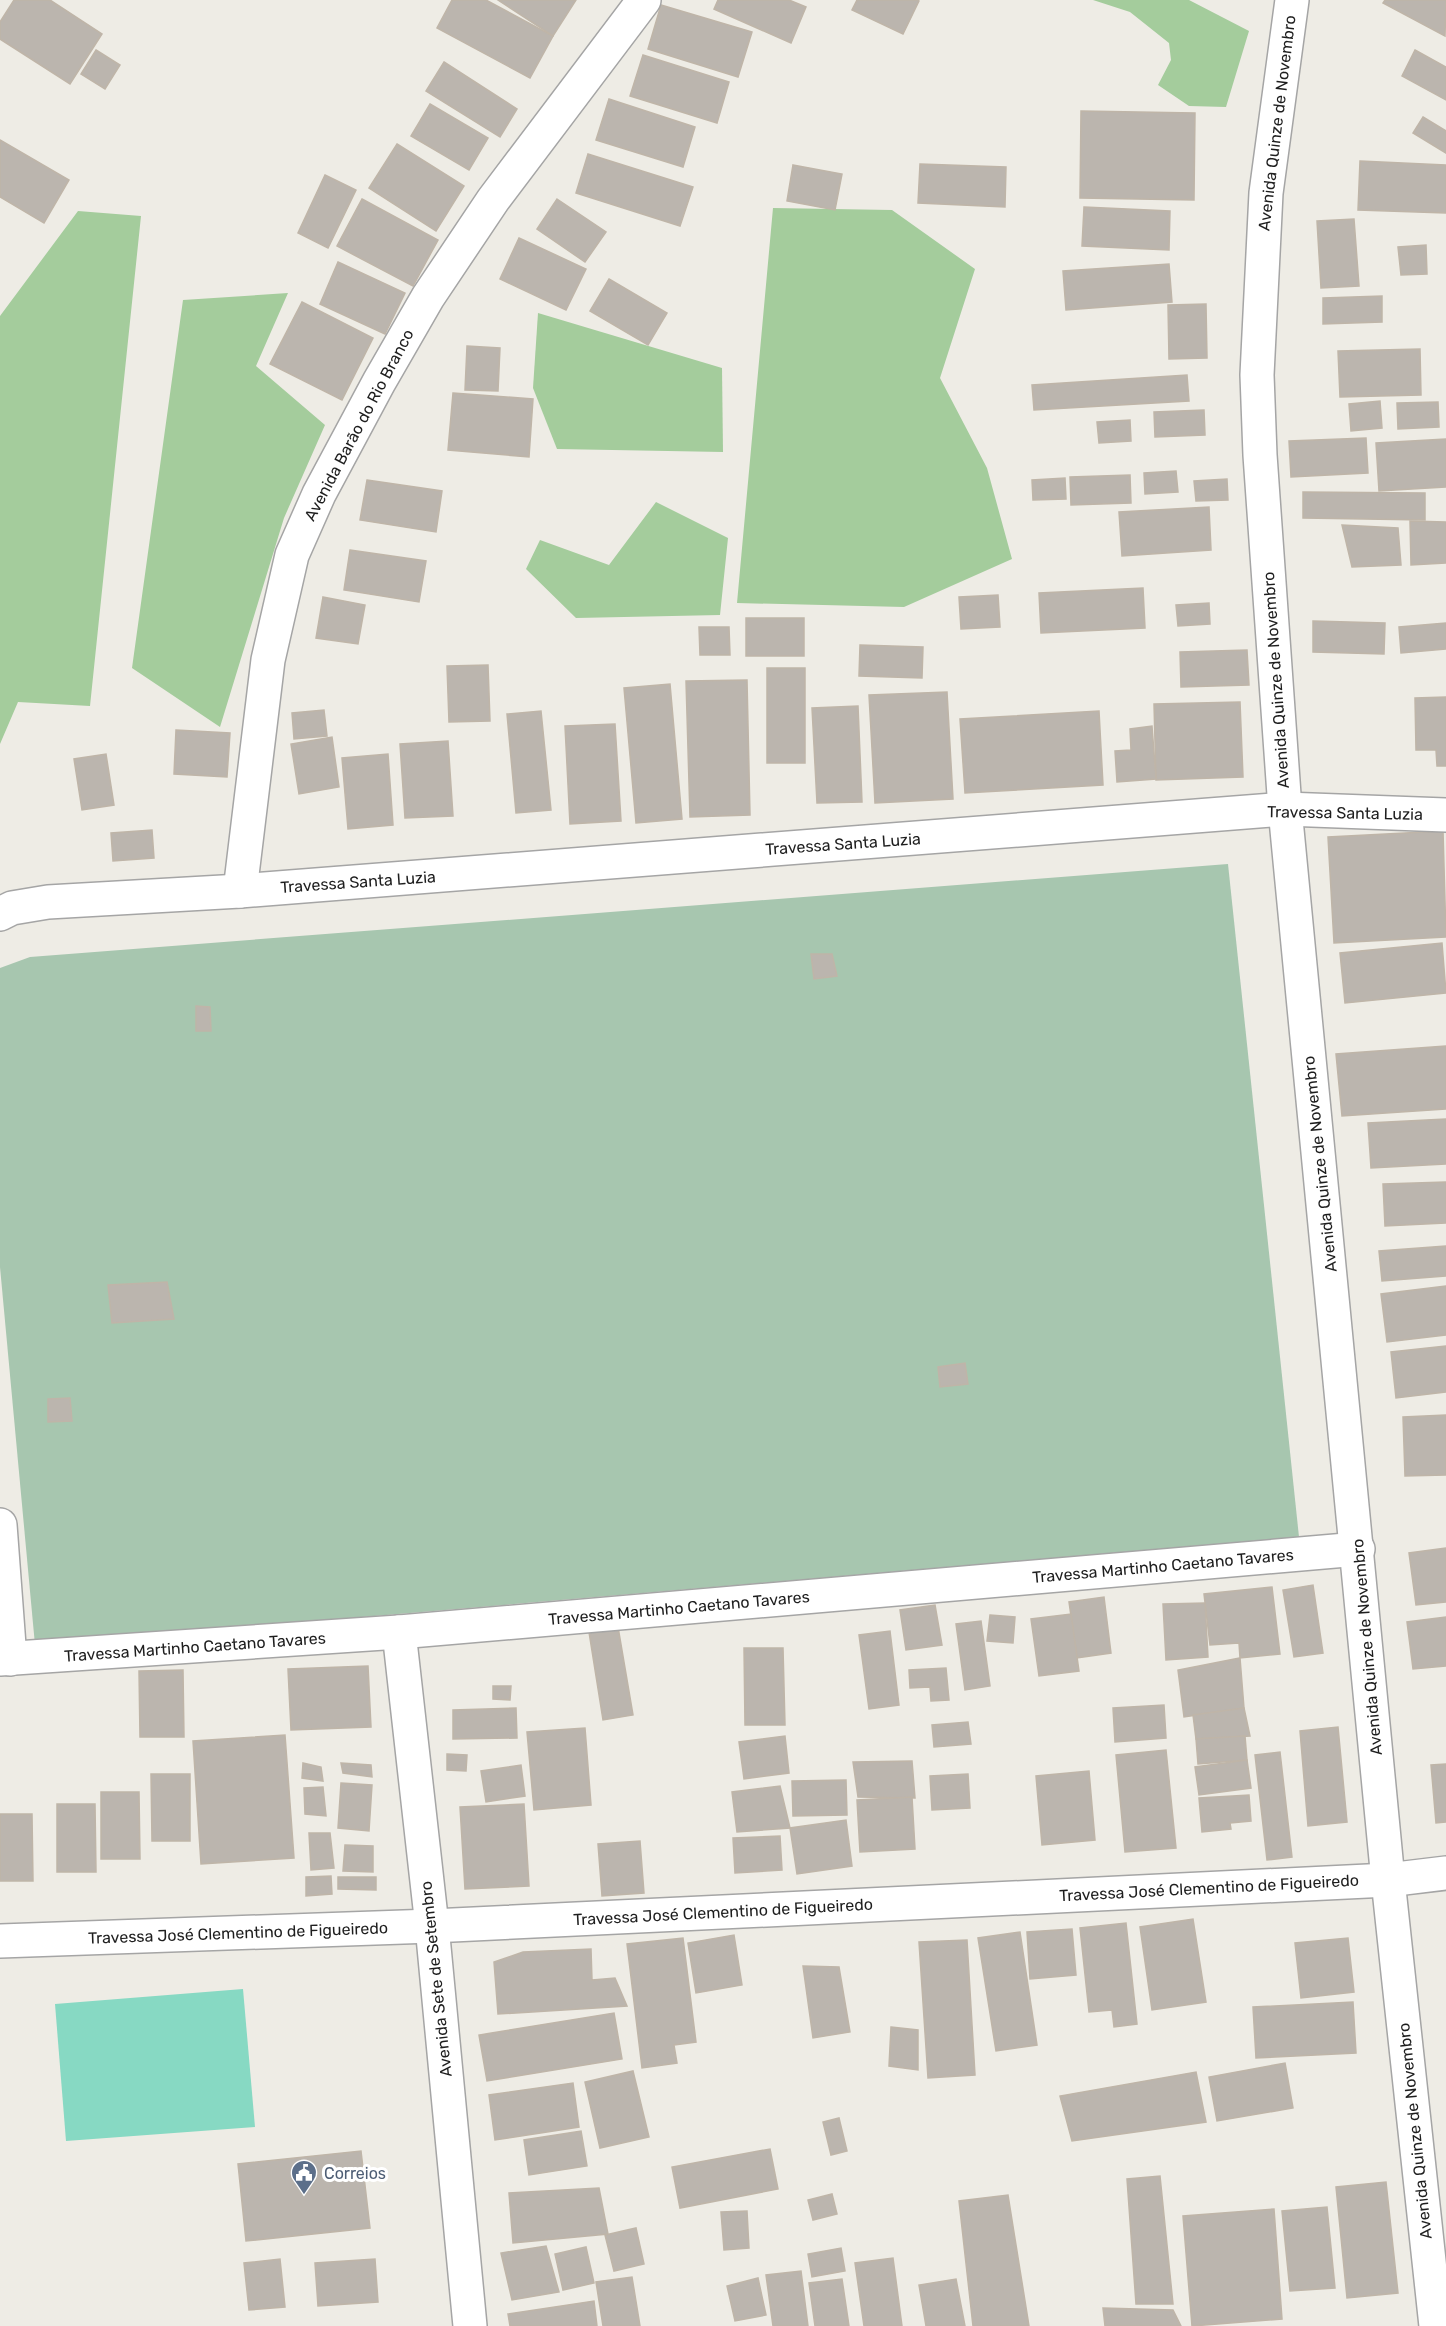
<svg xmlns="http://www.w3.org/2000/svg" width="1446" height="2326" font-family="Rubik,sans-serif">
<style>
.forest{fill:#a4cc9c}
.cemetery{fill:#a7c6af}
.pitch{fill:#87d9c3}
.building{fill:#bbb5ae;stroke:#bfb5a8;stroke-width:1.5}
.lines{fill:none;stroke-linecap:round;stroke-linejoin:round}
.minor-casing{stroke:#a5a5a5;stroke-width:36}
.minor{stroke:#fff;stroke-width:33}
.labels{text-anchor:middle;dominant-baseline:central;stroke-width:6;stroke-linejoin:round;paint-order:stroke}
.street-label{font-size:16px;fill:#1e1e1e;stroke:#fff}
.service-label{font-size:16px;fill:#4e5e75;stroke:#fff;text-anchor:start}
</style>
<rect width="100%" height="100%" fill="#eeece5"/>
<!-- forest -->
<g class="forest">
<path d="M 1093,0 L 1189,0 L 1249,31 L 1226,107 L 1189,106 L 1158,85 L 1171,60 L 1169,43 L 1130,12 Z"/>
<path d="M 773,208 L 892,210 L 975,269 L 940,378 L 987,468 L 1012,559 L 904,607 L 737,603 Z"/>
<path d="M 78,211 L 141,216 L 90,706 L 18,702 L 0,744 L 0,316 Z"/>
<path d="M 288,293 L 256,366 L 325,425 L 284,518 L 220,727 L 132,668 L 183,300 Z"/>
<path d="M 538,313 L 722,368 L 723,452 L 557,449 L 533,388 Z"/>
<path d="M 656,502 L 728,538 L 720,615 L 576,618 L 526,569 L 540,540 L 609,565 Z"/>
</g>
<!-- cemetery -->
<path class="cemetery" d="M 1228,864 L 1299,1537 L 35,1645 L 0,1267 L 0,968 L 30,957 Z"/>
<!-- pitch -->
<path class="pitch" d="M 243,1989 L 255,2127 L 66,2141 L 55,2004 Z"/>
<!-- building -->
<g class="building">
<path d="M 14,0 L 50,0 L 102,34 L 70,84 L 0,39 L 0,22 Z"/>
<path d="M 452,0 L 486,0 L 553,36 L 530,78 L 437,28 Z"/>
<path d="M 498,0 L 576,0 L 553,36 Z"/>
<path d="M 718,0 L 789,0 L 806,7 L 791,43 L 714,9 Z"/>
<path d="M 857,0 L 918,0 L 919,1 L 903,34 L 852,10 Z"/>
<path d="M 1385,0 L 1446,0 L 1445,36 L 1383,3 Z"/>
<path d="M 661,5 L 752,32 L 738,77 L 648,49 Z"/>
<path d="M 96,50 L 120,65 L 105,89 L 81,74 Z"/>
<path d="M 1415,50 L 1446,67 L 1446,100 L 1402,76 Z"/>
<path d="M 643,55 L 729,82 L 717,123 L 630,96 Z"/>
<path d="M 444,62 L 517,109 L 500,137 L 426,91 Z"/>
<path d="M 609,99 L 695,127 L 683,167 L 596,140 Z"/>
<path d="M 430,104 L 488,138 L 469,170 L 411,136 Z"/>
<path d="M 1081,111 L 1195,113 L 1194,200 L 1080,198 Z"/>
<path d="M 1423,117 L 1446,131 L 1446,153 L 1413,133 Z"/>
<path d="M 0,140 L 69,180 L 44,223 L 0,197 Z"/>
<path d="M 397,144 L 464,186 L 436,231 L 369,188 Z"/>
<path d="M 588,154 L 693,187 L 680,226 L 576,193 Z"/>
<path d="M 1360,161 L 1446,165 L 1446,213 L 1358,210 Z"/>
<path d="M 920,164 L 1006,167 L 1005,207 L 918,203 Z"/>
<path d="M 793,165 L 842,174 L 835,210 L 787,201 Z"/>
<path d="M 325,175 L 356,190 L 328,248 L 298,233 Z"/>
<path d="M 362,199 L 438,240 L 413,286 L 337,246 Z"/>
<path d="M 557,199 L 606,232 L 585,262 L 537,229 Z"/>
<path d="M 1084,207 L 1170,211 L 1169,250 L 1082,246 Z"/>
<path d="M 1354,219 L 1359,286 L 1321,288 L 1317,221 Z"/>
<path d="M 519,238 L 586,269 L 566,310 L 500,279 Z"/>
<path d="M 1426,245 L 1427,274 L 1401,275 L 1398,247 Z"/>
<path d="M 338,262 L 405,293 L 385,334 L 320,304 Z"/>
<path d="M 1169,264 L 1172,302 L 1066,310 L 1063,271 Z"/>
<path d="M 609,279 L 667,313 L 648,345 L 590,311 Z"/>
<path d="M 1382,296 L 1382,322 L 1323,324 L 1323,298 Z"/>
<path d="M 302,302 L 373,338 L 342,400 L 270,364 Z"/>
<path d="M 1206,304 L 1207,358 L 1169,359 L 1168,305 Z"/>
<path d="M 467,346 L 500,348 L 498,391 L 465,390 Z"/>
<path d="M 1420,349 L 1421,395 L 1340,397 L 1338,351 Z"/>
<path d="M 1187,375 L 1189,401 L 1034,410 L 1032,385 Z"/>
<path d="M 453,393 L 533,399 L 529,457 L 448,450 Z"/>
<path d="M 1380,401 L 1382,428 L 1351,431 L 1349,404 Z"/>
<path d="M 1438,402 L 1439,427 L 1398,429 L 1397,403 Z"/>
<path d="M 1204,410 L 1205,435 L 1155,437 L 1154,412 Z"/>
<path d="M 1130,420 L 1131,441 L 1099,443 L 1097,422 Z"/>
<path d="M 1366,438 L 1368,473 L 1291,477 L 1289,441 Z"/>
<path d="M 1446,439 L 1446,487 L 1379,491 L 1376,443 Z"/>
<path d="M 1176,471 L 1178,492 L 1145,494 L 1144,473 Z"/>
<path d="M 1130,475 L 1131,503 L 1071,505 L 1070,477 Z"/>
<path d="M 1065,478 L 1066,499 L 1033,500 L 1032,480 Z"/>
<path d="M 1227,479 L 1228,500 L 1196,501 L 1194,481 Z"/>
<path d="M 367,480 L 442,491 L 436,532 L 360,520 Z"/>
<path d="M 1303,492 L 1425,493 L 1425,520 L 1303,518 Z"/>
<path d="M 1209,507 L 1211,550 L 1122,556 L 1119,512 Z"/>
<path d="M 1410,521 L 1446,522 L 1446,563 L 1411,565 Z"/>
<path d="M 1342,525 L 1398,528 L 1401,565 L 1352,567 Z"/>
<path d="M 350,550 L 426,561 L 419,602 L 344,590 Z"/>
<path d="M 1143,588 L 1145,628 L 1041,633 L 1039,593 Z"/>
<path d="M 998,595 L 1000,627 L 961,629 L 959,597 Z"/>
<path d="M 323,597 L 365,605 L 358,644 L 316,638 Z"/>
<path d="M 1209,603 L 1210,624 L 1178,626 L 1176,605 Z"/>
<rect x="746" y="618" width="58" height="38"/>
<path d="M 1313,621 L 1385,623 L 1384,654 L 1313,652 Z"/>
<path d="M 1446,623 L 1446,649 L 1401,653 L 1399,627 Z"/>
<path d="M 699,627 L 729,627 L 730,655 L 700,655 Z"/>
<path d="M 860,645 L 923,647 L 922,678 L 859,676 Z"/>
<path d="M 1247,650 L 1249,685 L 1181,687 L 1180,652 Z"/>
<path d="M 488,665 L 490,721 L 449,722 L 447,666 Z"/>
<rect x="767" y="668" width="38" height="95"/>
<path d="M 747,680 L 750,815 L 690,817 L 686,681 Z"/>
<path d="M 670,684 L 682,819 L 636,823 L 624,688 Z"/>
<path d="M 947,692 L 953,799 L 875,803 L 869,695 Z"/>
<path d="M 1446,697 L 1446,766 L 1437,766 L 1436,750 L 1416,750 L 1415,698 Z"/>
<path d="M 1240,702 L 1243,777 L 1156,780 L 1154,704 Z"/>
<path d="M 858,706 L 862,802 L 817,803 L 812,708 Z"/>
<path d="M 324,710 L 327,736 L 294,739 L 292,713 Z"/>
<path d="M 541,711 L 551,810 L 516,813 L 507,714 Z"/>
<path d="M 1099,711 L 1103,785 L 965,793 L 960,719 Z"/>
<path d="M 615,724 L 621,821 L 570,824 L 565,726 Z"/>
<path d="M 1152,726 L 1156,779 L 1117,782 L 1115,751 L 1131,750 L 1130,729 Z"/>
<path d="M 176,730 L 230,733 L 227,777 L 174,774 Z"/>
<path d="M 332,737 L 339,787 L 299,794 L 291,744 Z"/>
<path d="M 448,741 L 453,816 L 405,818 L 400,744 Z"/>
<path d="M 106,754 L 114,805 L 82,810 L 74,759 Z"/>
<path d="M 388,754 L 393,825 L 348,829 L 342,758 Z"/>
<path d="M 152,830 L 154,858 L 113,861 L 111,833 Z"/>
<path d="M 1443,831 L 1446,937 L 1334,943 L 1328,837 Z"/>
<path d="M 1442,943 L 1446,993 L 1345,1003 L 1340,953 Z"/>
<path d="M 811,954 L 832,954 L 837,976 L 814,979 Z"/>
<path d="M 196,1006 L 210,1007 L 211,1031 L 196,1031 Z"/>
<path d="M 1446,1046 L 1446,1109 L 1342,1116 L 1336,1054 Z"/>
<path d="M 1446,1119 L 1446,1164 L 1371,1168 L 1368,1123 Z"/>
<path d="M 1446,1182 L 1446,1223 L 1385,1226 L 1383,1184 Z"/>
<path d="M 1446,1246 L 1446,1276 L 1382,1281 L 1379,1251 Z"/>
<path d="M 167,1282 L 174,1319 L 112,1323 L 108,1285 Z"/>
<path d="M 1446,1286 L 1446,1335 L 1387,1342 L 1381,1294 Z"/>
<path d="M 1446,1346 L 1446,1392 L 1396,1398 L 1391,1352 Z"/>
<path d="M 965,1363 L 968,1384 L 940,1387 L 938,1367 Z"/>
<path d="M 70,1398 L 72,1421 L 48,1422 L 48,1399 Z"/>
<path d="M 1446,1415 L 1446,1475 L 1405,1476 L 1403,1417 Z"/>
<path d="M 1446,1548 L 1446,1602 L 1416,1605 L 1409,1553 Z"/>
<path d="M 1313,1585 L 1323,1653 L 1294,1657 L 1283,1590 Z"/>
<path d="M 1272,1587 L 1280,1654 L 1240,1658 L 1239,1643 L 1210,1645 L 1204,1594 Z"/>
<path d="M 1104,1597 L 1111,1653 L 1077,1658 L 1069,1602 Z"/>
<path d="M 1205,1603 L 1208,1657 L 1166,1660 L 1163,1604 Z"/>
<path d="M 935,1605 L 942,1645 L 906,1650 L 900,1610 Z"/>
<path d="M 1071,1614 L 1079,1671 L 1039,1676 L 1031,1619 Z"/>
<path d="M 990,1615 L 1015,1617 L 1013,1643 L 987,1641 Z"/>
<path d="M 1446,1617 L 1446,1666 L 1413,1669 L 1407,1622 Z"/>
<path d="M 981,1621 L 990,1686 L 965,1690 L 956,1624 Z"/>
<path d="M 618,1627 L 633,1715 L 603,1720 L 589,1632 Z"/>
<path d="M 890,1631 L 899,1705 L 869,1709 L 859,1635 Z"/>
<path d="M 744,1648 L 783,1648 L 785,1725 L 745,1725 Z"/>
<path d="M 1240,1658 L 1244,1708 L 1184,1717 L 1178,1670 Z"/>
<path d="M 368,1666 L 371,1727 L 291,1730 L 288,1669 Z"/>
<path d="M 946,1668 L 949,1700 L 931,1701 L 930,1687 L 910,1688 L 909,1670 Z"/>
<path d="M 183,1670 L 184,1737 L 140,1737 L 139,1671 Z"/>
<path d="M 493,1686 L 511,1686 L 510,1700 L 493,1699 Z"/>
<path d="M 1164,1705 L 1166,1738 L 1115,1742 L 1113,1708 Z"/>
<path d="M 516,1708 L 517,1738 L 453,1739 L 453,1710 Z"/>
<path d="M 1244,1708 L 1250,1736 L 1196,1739 L 1193,1715 Z"/>
<path d="M 968,1722 L 971,1744 L 934,1747 L 932,1725 Z"/>
<path d="M 1338,1727 L 1347,1822 L 1308,1826 L 1300,1731 Z"/>
<path d="M 585,1728 L 591,1805 L 534,1810 L 527,1732 Z"/>
<path d="M 285,1735 L 294,1858 L 201,1864 L 193,1741 Z"/>
<path d="M 785,1736 L 789,1773 L 744,1779 L 739,1742 Z"/>
<path d="M 1245,1736 L 1247,1760 L 1198,1764 L 1196,1739 Z"/>
<path d="M 1166,1750 L 1176,1848 L 1125,1852 L 1116,1755 Z"/>
<path d="M 1280,1752 L 1292,1857 L 1267,1860 L 1255,1755 Z"/>
<path d="M 447,1754 L 467,1755 L 466,1771 L 447,1770 Z"/>
<path d="M 1247,1760 L 1251,1788 L 1199,1795 L 1195,1767 Z"/>
<path d="M 912,1761 L 915,1798 L 858,1797 L 853,1762 Z"/>
<path d="M 303,1763 L 321,1767 L 323,1781 L 302,1778 Z"/>
<path d="M 341,1763 L 371,1765 L 372,1777 L 343,1773 Z"/>
<path d="M 1446,1764 L 1446,1822 L 1436,1823 L 1431,1765 Z"/>
<path d="M 521,1765 L 525,1796 L 486,1802 L 481,1771 Z"/>
<path d="M 1089,1771 L 1095,1840 L 1042,1845 L 1036,1776 Z"/>
<path d="M 151,1774 L 190,1774 L 190,1841 L 152,1841 Z"/>
<path d="M 968,1774 L 970,1808 L 932,1810 L 930,1776 Z"/>
<path d="M 846,1780 L 847,1815 L 793,1816 L 792,1781 Z"/>
<path d="M 341,1783 L 372,1785 L 369,1831 L 338,1828 Z"/>
<path d="M 780,1786 L 790,1828 L 737,1832 L 732,1792 Z"/>
<path d="M 323,1787 L 326,1816 L 305,1814 L 304,1788 Z"/>
<path d="M 101,1792 L 139,1792 L 140,1859 L 101,1859 Z"/>
<path d="M 1249,1795 L 1251,1821 L 1230,1823 L 1231,1829 L 1202,1832 L 1199,1798 Z"/>
<path d="M 912,1797 L 915,1849 L 860,1852 L 857,1800 Z"/>
<path d="M 57,1804 L 95,1804 L 96,1872 L 57,1872 Z"/>
<path d="M 524,1804 L 529,1886 L 465,1889 L 460,1807 Z"/>
<path d="M 0,1814 L 32,1814 L 33,1881 L 0,1881 Z"/>
<path d="M 846,1820 L 852,1866 L 797,1874 L 790,1828 Z"/>
<path d="M 309,1833 L 330,1833 L 334,1868 L 311,1870 Z"/>
<path d="M 780,1836 L 782,1870 L 735,1873 L 733,1838 Z"/>
<path d="M 640,1841 L 644,1893 L 602,1896 L 598,1844 Z"/>
<path d="M 345,1845 L 373,1846 L 373,1872 L 343,1871 Z"/>
<path d="M 331,1876 L 332,1894 L 306,1896 L 306,1877 Z"/>
<path d="M 338,1877 L 376,1877 L 376,1890 L 338,1889 Z"/>
<path d="M 1193,1919 L 1206,2002 L 1152,2010 L 1140,1927 Z"/>
<path d="M 1126,1923 L 1137,2024 L 1114,2027 L 1112,2010 L 1089,2012 L 1080,1928 Z"/>
<path d="M 1072,1929 L 1076,1975 L 1030,1979 L 1027,1932 Z"/>
<path d="M 1020,1932 L 1037,2045 L 996,2051 L 978,1938 Z"/>
<path d="M 734,1935 L 742,1985 L 696,1993 L 688,1943 Z"/>
<path d="M 683,1938 L 696,2042 L 674,2045 L 677,2063 L 642,2068 L 627,1944 Z"/>
<path d="M 1348,1938 L 1354,1992 L 1301,1998 L 1295,1943 Z"/>
<path d="M 967,1940 L 975,2075 L 928,2078 L 919,1942 Z"/>
<path d="M 591,1949 L 592,1980 L 615,1978 L 627,2006 L 498,2014 L 494,1962 L 523,1952 Z"/>
<path d="M 803,1966 L 839,1967 L 850,2032 L 813,2038 Z"/>
<path d="M 1353,2002 L 1356,2053 L 1256,2058 L 1253,2007 Z"/>
<path d="M 614,2013 L 622,2059 L 487,2081 L 479,2035 Z"/>
<path d="M 891,2027 L 918,2030 L 918,2070 L 889,2066 Z"/>
<path d="M 1285,2063 L 1293,2108 L 1217,2121 L 1209,2077 Z"/>
<path d="M 633,2071 L 649,2137 L 600,2148 L 585,2082 Z"/>
<path d="M 1196,2072 L 1206,2122 L 1072,2141 L 1060,2096 Z"/>
<path d="M 573,2083 L 579,2127 L 495,2140 L 489,2095 Z"/>
<path d="M 839,2118 L 847,2151 L 831,2155 L 823,2122 Z"/>
<path d="M 581,2131 L 587,2166 L 529,2175 L 524,2140 Z"/>
<path d="M 770,2149 L 778,2189 L 680,2208 L 672,2167 Z"/>
<path d="M 361,2151 L 370,2228 L 246,2241 L 238,2164 Z"/>
<path d="M 1160,2176 L 1173,2304 L 1136,2304 L 1127,2179 Z"/>
<path d="M 1386,2182 L 1398,2293 L 1347,2298 L 1336,2187 Z"/>
<path d="M 599,2188 L 608,2234 L 513,2243 L 509,2193 Z"/>
<path d="M 832,2194 L 837,2214 L 813,2220 L 808,2200 Z"/>
<path d="M 1008,2195 L 1029,2326 L 973,2326 L 959,2201 Z"/>
<path d="M 1327,2207 L 1335,2288 L 1290,2291 L 1282,2211 Z"/>
<path d="M 1274,2209 L 1282,2319 L 1192,2326 L 1183,2216 Z"/>
<path d="M 747,2211 L 749,2248 L 724,2250 L 721,2212 Z"/>
<path d="M 636,2228 L 644,2264 L 614,2271 L 605,2235 Z"/>
<path d="M 546,2246 L 559,2292 L 512,2300 L 501,2253 Z"/>
<path d="M 586,2247 L 594,2283 L 563,2290 L 555,2254 Z"/>
<path d="M 841,2248 L 845,2271 L 812,2277 L 808,2254 Z"/>
<path d="M 893,2258 L 902,2326 L 864,2326 L 855,2263 Z"/>
<path d="M 280,2259 L 285,2307 L 249,2310 L 244,2263 Z"/>
<path d="M 375,2259 L 378,2302 L 318,2306 L 315,2263 Z"/>
<path d="M 801,2271 L 808,2326 L 773,2326 L 766,2275 Z"/>
<path d="M 632,2277 L 640,2326 L 603,2326 L 596,2282 Z"/>
<path d="M 758,2278 L 766,2315 L 735,2321 L 727,2286 Z"/>
<path d="M 842,2279 L 849,2326 L 815,2326 L 809,2283 Z"/>
<path d="M 956,2279 L 965,2326 L 926,2326 L 919,2285 Z"/>
<path d="M 594,2301 L 597,2326 L 510,2326 L 508,2314 Z"/>
<path d="M 1103,2308 L 1173,2310 L 1181,2326 L 1105,2326 Z"/>
</g>
<g class="lines">
<defs>
<g id="minor">
<path d="M 1292,0 L 1266,193 L 1257,375 L 1260,455 L 1285,809 L 1388,1880 L 1436,2326"/>
<path d="M 240,891 L 268,660 L 292,555 L 319,494 L 379,382 L 428,297 L 493,200 L 644,0"/>
<path d="M 0,914 L 12,908 L 48,902 L 240,891 L 1285,809 L 1446,815"/>
<path d="M 0,1525 L 10,1659"/>
<path d="M 399,1632 L 432,1926 L 470,2326"/>
<path d="M 0,1659 L 399,1632 L 1358,1549"/>
<path d="M 0,1941 L 432,1926 L 1388,1880 L 1446,1873"/>
</g>
</defs>
<!-- minor casing -->
<use href="#minor" class="minor-casing"/>
<!-- minor -->
<use href="#minor" class="minor"/>
</g>
<!-- icons -->
<defs>
<symbol id="civic-pin" viewBox="-11 -11 22 30"><path d="M0 17L-7.5 6A9.5 9.5 0 1 1 7.5 6Z" fill="#5c6f8a" stroke="#fff"/><path d="M-.6-6.5H3V-4.5H.6V-3L4-1V1h2V6H-6V1h2V-1L-.6-3ZM-1.2 2.5V6h2.4V2.5Z" fill="#fff"/></symbol>
</defs>
<g fill-rule="evenodd">
<use href="#civic-pin" x="289" y="2158" width="30" height="40"/>
</g>
<g class="labels">
<!-- street labels -->
<g class="street-label">
<text transform="translate(1277 123) rotate(-83)">Avenida Quinze de Novembro</text>
<text transform="translate(359 425) rotate(-62)">Avenida Barão do Rio Branco</text>
<text transform="translate(1276 680) rotate(-94)">Avenida Quinze de Novembro</text>
<text transform="translate(1345 813) rotate(1)">Travessa Santa Luzia</text>
<text transform="translate(843 844) rotate(-4)">Travessa Santa Luzia</text>
<text transform="translate(358 882) rotate(-4)">Travessa Santa Luzia</text>
<text transform="translate(1320 1164) rotate(-96)">Avenida Quinze de Novembro</text>
<text transform="translate(1163 1566) rotate(-5)">Travessa Martinho Caetano Tavares</text>
<text transform="translate(679 1608) rotate(-5)">Travessa Martinho Caetano Tavares</text>
<text transform="translate(195 1647) rotate(-4)">Travessa Martinho Caetano Tavares</text>
<text transform="translate(1367 1647) rotate(-95)">Avenida Quinze de Novembro</text>
<text transform="translate(1209 1888) rotate(-3)">Travessa José Clementino de Figueiredo</text>
<text transform="translate(723 1912) rotate(-3)">Travessa José Clementino de Figueiredo</text>
<text transform="translate(238 1933) rotate(-2)">Travessa José Clementino de Figueiredo</text>
<text transform="translate(436 1979) rotate(-96)">Avenida Sete de Setembro</text>
<text transform="translate(1415 2131) rotate(-96)">Avenida Quinze de Novembro</text>
</g>
<!-- service labels -->
<g class="service-label">
<text x="324" y="2173">Correios</text>
</g>
</g>
</svg>
